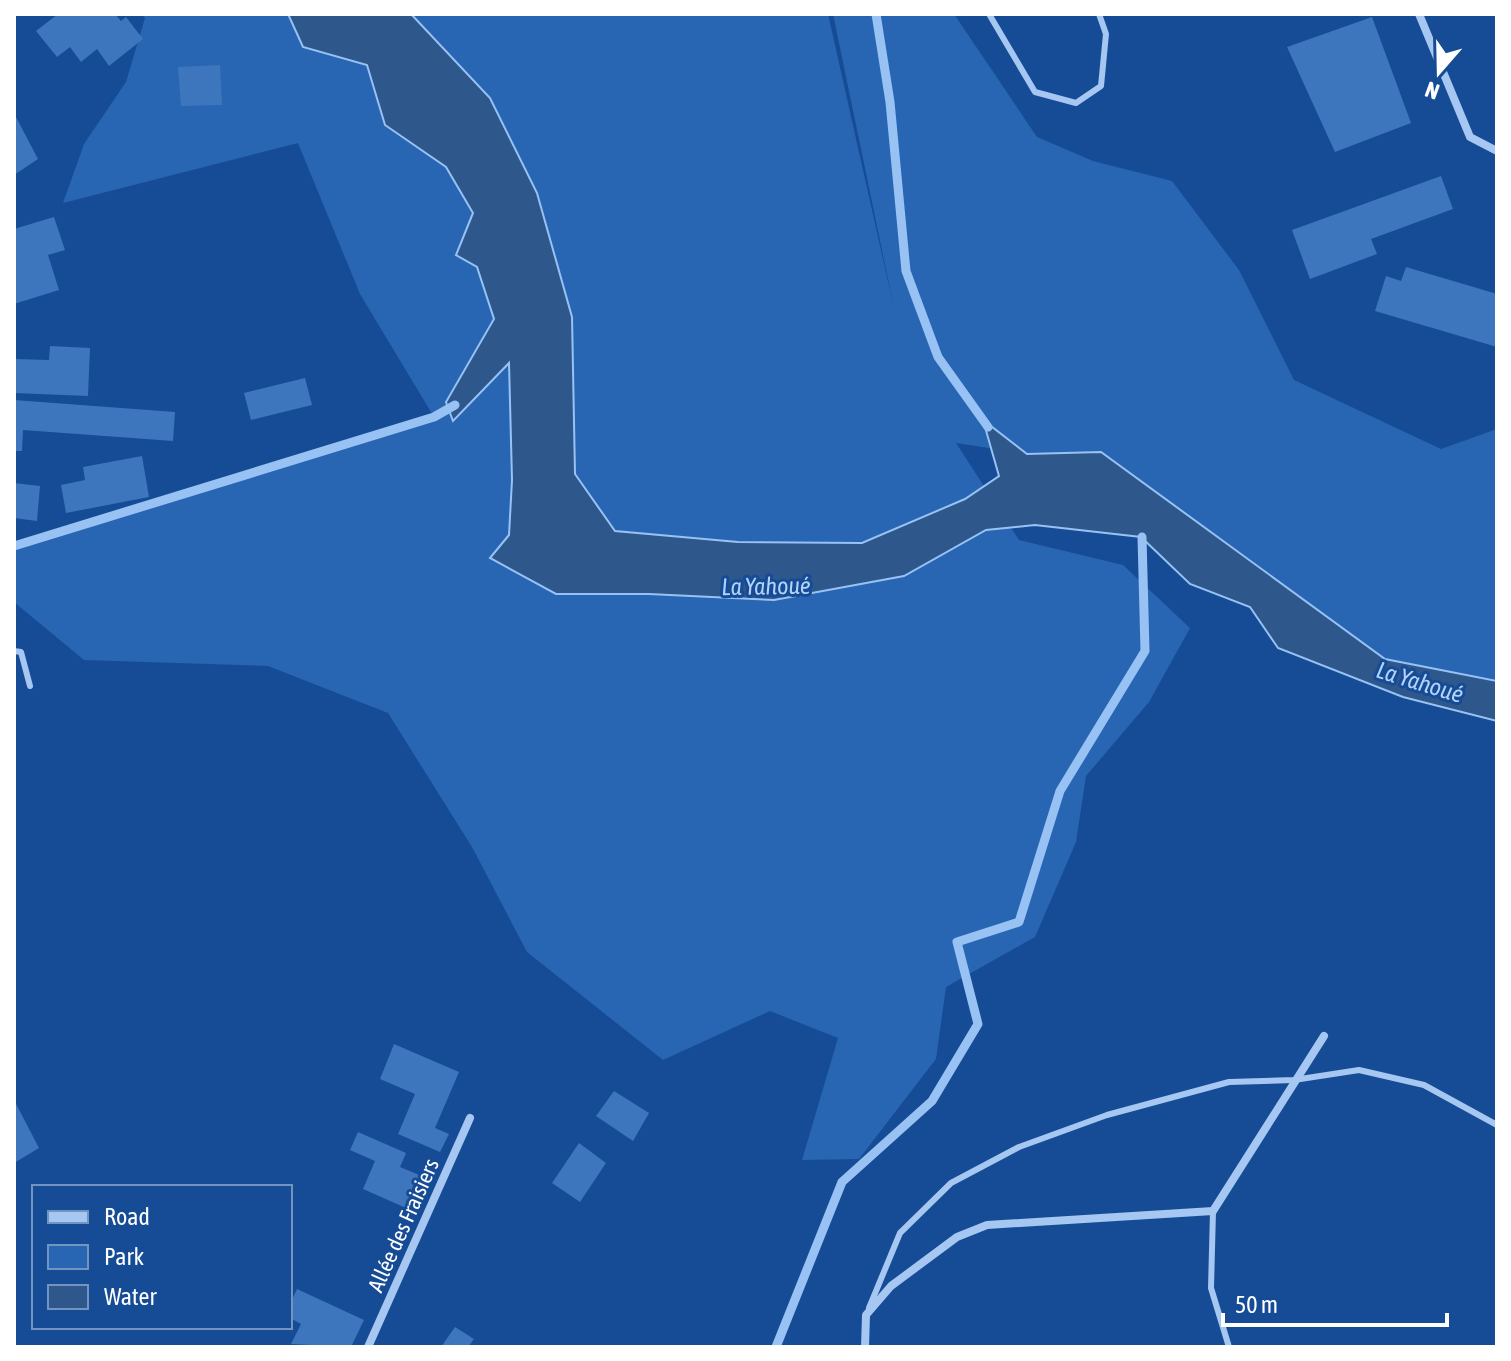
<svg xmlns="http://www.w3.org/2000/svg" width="1511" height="1361" font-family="'Asap Condensed',sans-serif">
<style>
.green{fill:#2866b4}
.water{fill:#2e578c;stroke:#98c2f4;stroke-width:2}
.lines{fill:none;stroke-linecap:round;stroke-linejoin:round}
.stream{stroke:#98c2f4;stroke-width:9}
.building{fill:#3d76bc}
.lane{stroke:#a5c7f1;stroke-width:6}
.street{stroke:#a5c7f1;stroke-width:8}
.labels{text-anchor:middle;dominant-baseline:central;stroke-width:6;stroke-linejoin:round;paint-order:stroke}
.street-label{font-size:22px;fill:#fff;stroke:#154c95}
.water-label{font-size:24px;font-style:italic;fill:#b2d2f8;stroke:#154c95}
</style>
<rect width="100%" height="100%" fill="#154c95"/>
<!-- green -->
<path class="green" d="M 142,14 L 828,14 L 894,308 L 833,14 L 954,14 L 1037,137 L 1093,161 L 1172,181 L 1239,270 L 1294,380 L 1441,449 L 1497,429 L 1497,685 L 1386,659 L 1027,454 L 956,443 L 1019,540 L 1123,565 L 1190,628 L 1149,702 L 1086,776 L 1076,842 L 1035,937 L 946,987 L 936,1059 L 859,1159 L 802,1160 L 838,1038 L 770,1011 L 663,1060 L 527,952 L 472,847 L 388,713 L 268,666 L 84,660 L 14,602 L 14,546 L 434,417 L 360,294 L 298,143 L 63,203 L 84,144 L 126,82 L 145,18 Z"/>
<!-- water -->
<path class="water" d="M 288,14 L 411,14 L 490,98 L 537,193 L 572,317 L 575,474 L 615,531 L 738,542 L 862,543 L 965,499 L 999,476 L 983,420 L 1027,454 L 1101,452 L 1385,659 L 1497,681 L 1497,721 L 1403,697 L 1278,648 L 1250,607 L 1190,584 L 1141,537 L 1035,525 L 986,530 L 904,576 L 774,600 L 649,594 L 556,594 L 490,558 L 509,535 L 512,480 L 509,363 L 453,421 L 446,402 L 494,319 L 477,267 L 456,255 L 473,213 L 446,167 L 385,125 L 367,65 L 303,47 Z"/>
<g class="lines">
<!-- stream -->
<g class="stream">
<path d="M 876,14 L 890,102 L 906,271 L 938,357 L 988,427"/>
<path d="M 14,546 L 434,417 L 455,405"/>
<path d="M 776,1347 L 842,1182 L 932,1101 L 978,1024 L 957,942 L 1019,922 L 1060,791 L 1145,651 L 1142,537"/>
</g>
</g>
<!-- building -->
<g class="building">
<path d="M 58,14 L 115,14 L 121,21 L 126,17 L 143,39 L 109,66 L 97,49 L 81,62 L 70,47 L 57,57 L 36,31 Z"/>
<path d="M 1372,17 L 1411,123 L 1335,152 L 1287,47 Z"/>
<path d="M 220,65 L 222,105 L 181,106 L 178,67 Z"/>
<path d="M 16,117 L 38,159 L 14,175 L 14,118 Z"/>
<path d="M 1441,176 L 1453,209 L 1371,239 L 1377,254 L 1310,279 L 1292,230 Z"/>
<path d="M 54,217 L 65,250 L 48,255 L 59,290 L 14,304 L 14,229 Z"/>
<path d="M 1406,267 L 1497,294 L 1497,347 L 1375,311 L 1386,276 L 1401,281 Z"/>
<path d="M 50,346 L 90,348 L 88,396 L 14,393 L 15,359 L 49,360 Z"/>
<path d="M 305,378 L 312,405 L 251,420 L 244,393 Z"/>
<path d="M 14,400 L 175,412 L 173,441 L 23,430 L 22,451 L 14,451 Z"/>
<path d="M 142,456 L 149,497 L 66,513 L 61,485 L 85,480 L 83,467 Z"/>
<path d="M 14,483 L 40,486 L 37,521 L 14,518 Z"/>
<path d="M 394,1044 L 459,1072 L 435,1128 L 449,1134 L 440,1152 L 398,1134 L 415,1094 L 380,1079 Z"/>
<path d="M 614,1091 L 649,1113 L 633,1141 L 596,1116 Z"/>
<path d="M 14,1100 L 39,1148 L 14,1163 Z"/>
<path d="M 358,1132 L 406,1153 L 400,1167 L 429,1179 L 415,1212 L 363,1189 L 375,1161 L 350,1150 Z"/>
<path d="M 579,1143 L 606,1163 L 580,1202 L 552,1183 Z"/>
<path d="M 297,1289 L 364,1320 L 351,1347 L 291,1344 L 301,1324 L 290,1318 L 290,1304 Z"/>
<path d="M 455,1327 L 474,1339 L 468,1347 L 441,1347 Z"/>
</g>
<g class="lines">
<!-- lane -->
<g class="lane">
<path d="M 989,14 L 1035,92 L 1076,103 L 1101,86 L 1106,34 L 1099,14"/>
<path d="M 14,651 L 21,652 L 30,686"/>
<path d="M 1213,1211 L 1211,1288 L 1229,1347"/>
<path d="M 869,1308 L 900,1233 L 951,1183 L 1019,1147 L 1107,1115 L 1229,1082 L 1294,1080 L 1359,1070 L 1424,1085 L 1497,1125"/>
</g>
<!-- street -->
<g class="street">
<path d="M 1419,14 L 1470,137 L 1497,151"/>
<path d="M 368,1347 L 470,1118"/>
<path d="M 865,1347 L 866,1315 L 891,1286 L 957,1237 L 987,1225 L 1213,1211 L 1324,1036"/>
</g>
</g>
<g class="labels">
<!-- street labels -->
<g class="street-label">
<text transform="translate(403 1225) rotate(-66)">Allée des Fraisiers</text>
</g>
<!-- water labels -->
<g class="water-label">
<text transform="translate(766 586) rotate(-1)">La Yahoué</text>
<text transform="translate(1420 682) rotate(17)">La Yahoué</text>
</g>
</g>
<!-- border -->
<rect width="1511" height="1361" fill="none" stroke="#ffffff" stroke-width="32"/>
<!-- legend -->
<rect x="32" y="1185" width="260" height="144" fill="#154c95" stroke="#7394bf" stroke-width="2"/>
<rect x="48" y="1211" width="40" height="12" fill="#a5c7f1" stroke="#7394bf" stroke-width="2"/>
<text x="104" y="1225" font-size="24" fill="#ffffff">Road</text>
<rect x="48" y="1245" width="40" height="24" fill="#2866b4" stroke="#7394bf" stroke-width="2"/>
<text x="104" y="1265" font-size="24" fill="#ffffff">Park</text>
<rect x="48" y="1285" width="40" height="24" fill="#2e578c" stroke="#7394bf" stroke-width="2"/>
<text x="104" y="1305" font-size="24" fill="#ffffff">Water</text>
<!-- north arrow -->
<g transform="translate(1439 72) rotate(200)" stroke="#154c95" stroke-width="6" paint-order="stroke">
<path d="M0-6L14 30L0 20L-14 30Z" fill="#ffffff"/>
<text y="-12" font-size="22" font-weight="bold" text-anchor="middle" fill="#ffffff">N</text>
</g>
<!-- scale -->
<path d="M1223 1313v12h224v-12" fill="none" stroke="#ffffff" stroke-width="4"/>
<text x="1235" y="1313" font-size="24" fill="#ffffff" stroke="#154c95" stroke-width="6" paint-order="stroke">50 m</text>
</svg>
